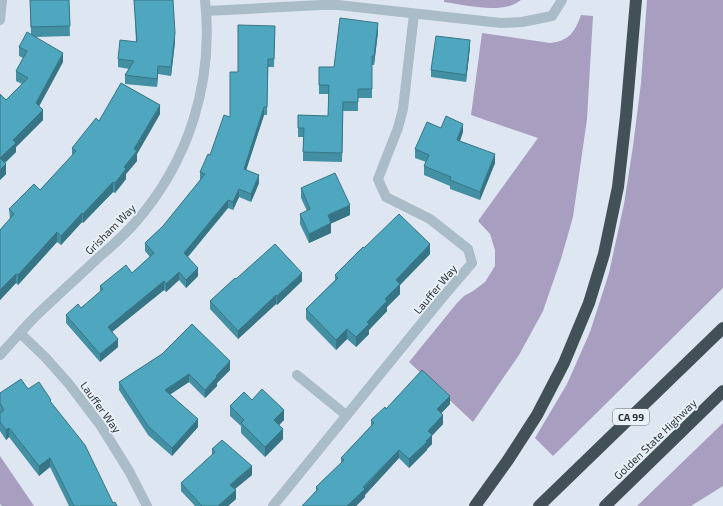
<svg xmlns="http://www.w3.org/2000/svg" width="723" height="506" font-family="'Exo 2',sans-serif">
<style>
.green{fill:#a89ebf}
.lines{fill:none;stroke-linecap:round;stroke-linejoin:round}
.street{stroke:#aabcc8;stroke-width:10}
.highway{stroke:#415157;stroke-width:12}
.wall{fill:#4390a4}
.shaded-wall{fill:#377586}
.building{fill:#4ea7bf;stroke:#377586}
.labels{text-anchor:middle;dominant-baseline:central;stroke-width:3.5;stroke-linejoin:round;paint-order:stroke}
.shield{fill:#eaf1f9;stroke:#636c70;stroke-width:1}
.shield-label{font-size:10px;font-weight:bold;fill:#293336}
.street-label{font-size:11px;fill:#293336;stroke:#eaf1f9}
</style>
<rect width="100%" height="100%" fill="#dee7f1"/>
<!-- green -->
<g class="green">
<path d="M 444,0 L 521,0 C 502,15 467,5 444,2 Z"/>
<path d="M 647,0 L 723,0 L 723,288 L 553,456 L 535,438 L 567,384 L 590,332 L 609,273 L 624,204 L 633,146 L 641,83 Z"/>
<path d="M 581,15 L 593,16 L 587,119 L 573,217 L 561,259 L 543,311 L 519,355 L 473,422 L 409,362 L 457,303 L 464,296 L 473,291 L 485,282 L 495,266 L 495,250 L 490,234 L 478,221 L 538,138 L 471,115 L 482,33 L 550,43 C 569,41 575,32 581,15 Z"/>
<path d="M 723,423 L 723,486 L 691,506 L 637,506 Z"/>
<path d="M 0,456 L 32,503 L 34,506 L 2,506 L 0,504 Z"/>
</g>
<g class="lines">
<!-- street -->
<g class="street">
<path d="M 207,11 L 320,5 L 338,5 L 501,23 L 522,22 L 552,16 L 562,0"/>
<path d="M 0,20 L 2,0"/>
<path d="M 20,333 L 46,358 L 69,384 L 101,426 L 129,471 L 147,506"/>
<path d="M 0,355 C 14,340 27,324 41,311 C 60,293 80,275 99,257 C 111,247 123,236 134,224 C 189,162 214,82 205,0"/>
<path d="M 297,375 L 346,415"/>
<path d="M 273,506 L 442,298 L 472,263 L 468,249 L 430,219 L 386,197 L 378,179 L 398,128 L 403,109 L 414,14"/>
</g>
<!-- highway -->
<g class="highway">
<path d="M 475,506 L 508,460 L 537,415 L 564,363 L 589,303 L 604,254 L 618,187 L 626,116 L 636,0"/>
<path d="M 539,506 L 723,328"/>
<path d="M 605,506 L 723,391"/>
</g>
</g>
<!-- wall -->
<g class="wall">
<path d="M 30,0 L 69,0 L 70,36 L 35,37 L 63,62 L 39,106 L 43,120 L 16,147 L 16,152 L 5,163 L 6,174 L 0,180 L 6,100 L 22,84 L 16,81 L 16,71 L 23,58 L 19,56 L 19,47 L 31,35 Z"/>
<path d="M 134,0 L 175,42 L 171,76 L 158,74 L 157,87 L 125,84 L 125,75 L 129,69 L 118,67 L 118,59 L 136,42 Z"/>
<path d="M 275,26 L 274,67 L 268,67 L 267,115 L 264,115 L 246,170 L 259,183 L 251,202 L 239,197 L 233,210 L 228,208 L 188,257 L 198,276 L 186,288 L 179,280 L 166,292 L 164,290 L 112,332 L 118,347 L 100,362 L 66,323 L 66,315 L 81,308 L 100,292 L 100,286 L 132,273 L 150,257 L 145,251 L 145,243 L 163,226 L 200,181 L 200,172 L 210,155 L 230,117 L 238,72 Z"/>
<path d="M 378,32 L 374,65 L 372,65 L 372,98 L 358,98 L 358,111 L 343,111 L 342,162 L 303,161 L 303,137 L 298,137 L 298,115 L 328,116 L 329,94 L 319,94 L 319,67 L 334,67 Z"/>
<path d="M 470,47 L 466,82 L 431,77 L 431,70 Z"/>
<path d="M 160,114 L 137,154 L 137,161 L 126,174 L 126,179 L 115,193 L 113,192 L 83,223 L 82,222 L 61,245 L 57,242 L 18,285 L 16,283 L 0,300 L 0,230 L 10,219 L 9,209 L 40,190 L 72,156 L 72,148 L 99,121 Z"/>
<path d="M 441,128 L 463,132 L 460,141 L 495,163 L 480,200 L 450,189 L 450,186 L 424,175 L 424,166 L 426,162 L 415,158 L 415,149 Z"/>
<path d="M 301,188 L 350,215 L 331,223 L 331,233 L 309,243 L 300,224 L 300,214 L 307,211 L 301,198 Z"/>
<path d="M 364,248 L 430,254 L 400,285 L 400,294 L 387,307 L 387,311 L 369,330 L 369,334 L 356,347 L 347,339 L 336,350 L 306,319 L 306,309 L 335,280 L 335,275 Z"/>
<path d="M 236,279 L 302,281 L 277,305 L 276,304 L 238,339 L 210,309 L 210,301 Z"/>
<path d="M 162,354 L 230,370 L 217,383 L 217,386 L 205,398 L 189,382 L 170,394 L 198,427 L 172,456 L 148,435 L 119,390 L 119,382 Z"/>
<path d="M 28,389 L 51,402 L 113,503 L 117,506 L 69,506 L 50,467 L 39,476 L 9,437 L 6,440 L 0,431 L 0,393 Z"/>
<path d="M 252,400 L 284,420 L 279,425 L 283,439 L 265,457 L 241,433 L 241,426 L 230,416 L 230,406 Z"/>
<path d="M 450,404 L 441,413 L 443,424 L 432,435 L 432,444 L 427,449 L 427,450 L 409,468 L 399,458 L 365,495 L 365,497 L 356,506 L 302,506 L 316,492 L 316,487 L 341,463 L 341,458 L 371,426 L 371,420 L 386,409 Z"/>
<path d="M 212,449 L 252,475 L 235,489 L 236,499 L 228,506 L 195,506 L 181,491 L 181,483 L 212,455 Z"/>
</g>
<!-- shaded-wall -->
<g class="shaded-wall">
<path d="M 378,23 L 378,32 L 374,65 L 374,56 Z"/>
<path d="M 175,33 L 175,42 L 171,76 L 171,67 Z"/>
<path d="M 470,40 L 470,47 L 466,82 L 466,75 Z"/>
<path d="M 63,53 L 63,62 L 36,112 L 36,103 Z"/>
<path d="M 158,66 L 158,74 L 157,87 L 157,79 Z"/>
<path d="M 160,105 L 160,114 L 137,154 L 137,161 L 126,174 L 126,179 L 115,193 L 115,183 Z"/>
<path d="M 264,107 L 264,115 L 244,177 L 244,169 Z"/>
<path d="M 43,110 L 43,120 L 16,147 L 16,152 L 0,167 L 0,158 L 13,140 Z"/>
<path d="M 463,124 L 463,132 L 457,148 L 457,140 Z"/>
<path d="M 495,154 L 495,163 L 480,200 L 480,192 Z"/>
<path d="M 6,164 L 6,174 L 0,180 L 0,170 Z"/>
<path d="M 259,175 L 259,183 L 251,202 L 251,194 Z"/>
<path d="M 113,182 L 113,192 L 83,223 L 83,214 Z"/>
<path d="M 239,189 L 239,197 L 233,210 L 233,202 Z"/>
<path d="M 228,200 L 228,208 L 184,261 L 184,253 Z"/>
<path d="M 350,205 L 350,215 L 328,225 L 328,215 Z"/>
<path d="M 82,213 L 82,222 L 61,245 L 61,236 Z"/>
<path d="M 331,223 L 331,233 L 309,243 L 309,234 Z"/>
<path d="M 57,232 L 57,242 L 18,285 L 18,275 Z"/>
<path d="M 430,244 L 430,254 L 400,285 L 400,294 L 387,307 L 387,311 L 369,330 L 369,334 L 356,347 L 356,337 L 367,322 L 385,299 L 396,280 Z"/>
<path d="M 198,268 L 198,276 L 186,288 L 186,280 Z"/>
<path d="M 179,272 L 179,280 L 166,292 L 166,284 Z"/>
<path d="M 302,273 L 302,281 L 277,305 L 277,296 Z"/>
<path d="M 16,274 L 16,283 L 0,300 L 0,290 Z"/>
<path d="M 164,281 L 164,290 L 108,335 L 108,327 Z"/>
<path d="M 276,295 L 276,304 L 238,339 L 238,331 Z"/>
<path d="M 347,329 L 347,339 L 336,350 L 336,340 Z"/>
<path d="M 118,339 L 118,347 L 100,362 L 100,354 Z"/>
<path d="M 230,361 L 230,370 L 217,383 L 217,386 L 205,398 L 205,390 L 216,376 Z"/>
<path d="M 189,374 L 189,382 L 165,398 L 165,390 Z"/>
<path d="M 450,396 L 450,404 L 437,418 L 437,409 Z"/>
<path d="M 284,410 L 284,420 L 274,430 L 274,420 Z"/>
<path d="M 443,415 L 443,424 L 431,437 L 432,435 L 432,444 L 427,449 L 427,450 L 409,468 L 409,459 L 428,431 Z"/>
<path d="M 198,419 L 198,427 L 172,456 L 172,448 Z"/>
<path d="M 9,428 L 9,437 L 6,440 L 6,430 Z"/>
<path d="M 283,429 L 283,439 L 265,457 L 265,447 Z"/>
<path d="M 399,450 L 399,458 L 365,495 L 365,497 L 356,506 L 347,506 Z"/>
<path d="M 50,458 L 50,467 L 39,476 L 39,466 Z"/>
<path d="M 252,466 L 252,475 L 230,493 L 230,485 Z"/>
<path d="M 236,490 L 236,499 L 228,506 L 218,506 Z"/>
</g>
<!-- building -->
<g class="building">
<path d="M 30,0 L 69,0 L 70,26 L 31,27 Z"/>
<path d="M 134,0 L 173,0 L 175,33 L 171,67 L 158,66 L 157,79 L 125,75 L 134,61 L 118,59 L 120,40 L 137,42 Z"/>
<path d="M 340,18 L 378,23 L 374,56 L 372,56 L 372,89 L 358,89 L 358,102 L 343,102 L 342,153 L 303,152 L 304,128 L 298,128 L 298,115 L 328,116 L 329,85 L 319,85 L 319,67 L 334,67 Z"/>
<path d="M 238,25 L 275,26 L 274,59 L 268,59 L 267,107 L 264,107 L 244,169 L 259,175 L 251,194 L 239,189 L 233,202 L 228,200 L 184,253 L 198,268 L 186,280 L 179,272 L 166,284 L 164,281 L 108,327 L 118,339 L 100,354 L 66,315 L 78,304 L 81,308 L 103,289 L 100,286 L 126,265 L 132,273 L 154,253 L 145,243 L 163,226 L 205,174 L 200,172 L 208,154 L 210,155 L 224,115 L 230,117 L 230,72 L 238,72 Z"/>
<path d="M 27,32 L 63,53 L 36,103 L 43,110 L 13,140 L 16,143 L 0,158 L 0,94 L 6,100 L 28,78 L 16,71 L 27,51 L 19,47 Z"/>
<path d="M 436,36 L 470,40 L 466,75 L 431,70 Z"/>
<path d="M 121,83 L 160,105 L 134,149 L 137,151 L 124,167 L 126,169 L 115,183 L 113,182 L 83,214 L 82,213 L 61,236 L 57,232 L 18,275 L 16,274 L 0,290 L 0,230 L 14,214 L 9,209 L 34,184 L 40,190 L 76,151 L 72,148 L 96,118 L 99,121 Z"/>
<path d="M 446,116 L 463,124 L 457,140 L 495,154 L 480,192 L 450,180 L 451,177 L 424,166 L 429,155 L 415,149 L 427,122 L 441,128 Z"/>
<path d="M 0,158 L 6,164 L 0,170 Z"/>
<path d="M 335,173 L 350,205 L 328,215 L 331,223 L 309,234 L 300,214 L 310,209 L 301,188 Z"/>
<path d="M 399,214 L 430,244 L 396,280 L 400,284 L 385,299 L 387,301 L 367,322 L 369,324 L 356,337 L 347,329 L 336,340 L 306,309 L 338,278 L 335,275 L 363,247 L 364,248 Z"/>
<path d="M 275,244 L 302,273 L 277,296 L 276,295 L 238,331 L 210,301 L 235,278 L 236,279 Z"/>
<path d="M 192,324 L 230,361 L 216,376 L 217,377 L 205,390 L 189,374 L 165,390 L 198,419 L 172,448 L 148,426 L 119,382 L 162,354 Z"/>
<path d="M 422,370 L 450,396 L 437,409 L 443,415 L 428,431 L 432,435 L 426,441 L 427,442 L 409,459 L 399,450 L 363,487 L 365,489 L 347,506 L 302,506 L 318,489 L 316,487 L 344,460 L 341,458 L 374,423 L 371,420 L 385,407 L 386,409 Z"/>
<path d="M 21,379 L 28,389 L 39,382 L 51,400 L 50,401 L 85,445 L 113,503 L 115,502 L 117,506 L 74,506 L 50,458 L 39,466 L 9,428 L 6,430 L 0,422 L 0,413 L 4,410 L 0,403 L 0,393 Z"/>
<path d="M 262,389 L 284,410 L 274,420 L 283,429 L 265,447 L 241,423 L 244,420 L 230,406 L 244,392 L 252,400 Z"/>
<path d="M 222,440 L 252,466 L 230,485 L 236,490 L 218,506 L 202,506 L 181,483 L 215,452 L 212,449 Z"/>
</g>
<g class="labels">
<!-- shield labels -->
<rect class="shield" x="613" y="409" width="36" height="16" rx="3"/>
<g class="shield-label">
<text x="631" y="417">CA 99</text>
</g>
<!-- street labels -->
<g class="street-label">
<text transform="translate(110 229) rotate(-45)">Grisham Way</text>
<text transform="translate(435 289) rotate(-50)">Lauffer Way</text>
<text transform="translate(101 407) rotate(54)">Lauffer Way</text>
<text transform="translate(655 439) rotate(-44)">Golden State Highway</text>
</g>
</g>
</svg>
